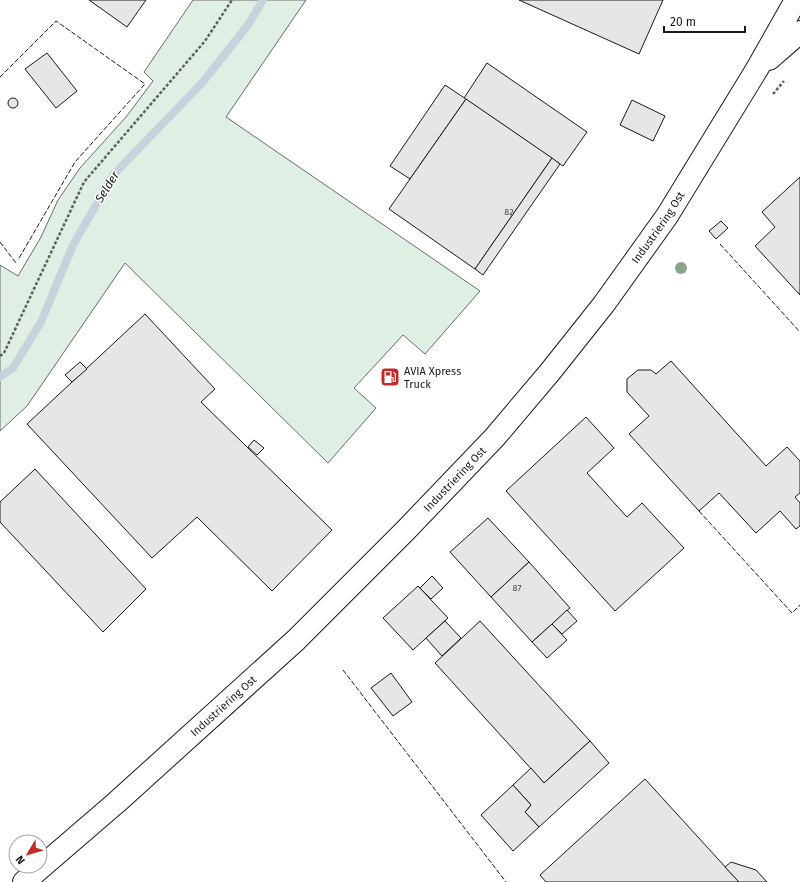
<svg xmlns="http://www.w3.org/2000/svg" width="800" height="882" font-family="'Fira Sans',sans-serif">
<style>
.green{fill:#e0efe3;stroke:#6a6a6a}
.lines{fill:none;stroke-linecap:round;stroke-linejoin:round}
.stream{stroke:#c6d2dc;stroke-width:8}
.building{fill:#e6e6e6;stroke:#1a1a1a}
.tertiary-casing{stroke:#1a1a1a;stroke-width:24}
.path{stroke:#5f5f5f;stroke-width:2.5;stroke-dasharray:3 2;stroke-linecap:butt}
.tertiary{stroke:#fff;stroke-width:22}
.fence{stroke:#1a1a1a;stroke-width:1;stroke-dasharray:5 2;stroke-linecap:butt}
.tree{fill:#8aa48f}
.labels{text-anchor:middle;dominant-baseline:central;stroke-width:3;stroke-linejoin:round;paint-order:stroke}
.number-label{font-size:9px;fill:#4d4d4d}
.street-label{font-size:11px;fill:#1a1a1a;stroke:#fff}
.poi-label{font-size:11px;fill:#1a1a1a;stroke:#fff;text-anchor:start}
.water-label{font-size:12px;font-style:italic;fill:#1a1a1a;stroke:#fff}
</style>
<rect width="100%" height="100%" fill="#fff"/>
<!-- green -->
<path class="green" d="M 193,0 L 306,0 L 226,117 L 480,291 L 425,354 L 403,335 L 354,388 L 376,408 L 328,463 L 125,263 L 27,406 L 0,431 L 0,265 L 18,276 L 41,237 L 58,200 L 80,168 L 126,117 L 153,81 L 144,72 Z"/>
<g class="lines">
<!-- stream -->
<path class="stream" d="M 0,377 L 13,368 L 41,322 L 73,245 L 114,174 L 202,83 L 248,25 L 263,0"/>
</g>
<!-- building -->
<g class="building">
<path d="M 89,0 L 146,0 L 127,27 Z"/>
<path d="M 519,0 L 663,0 L 639,54 Z"/>
<path d="M 47,53 L 77,91 L 56,108 L 25,69 Z"/>
<path d="M 487,63 L 587,132 L 563,166 L 464,98 Z"/>
<path d="M 445,85 L 466,99 L 410,179 L 390,166 Z"/>
<circle cx="13" cy="103" r="5"/>
<path d="M 466,99 L 552,158 L 475,269 L 389,209 Z"/>
<path d="M 632,100 L 665,116 L 653,141 L 620,125 Z"/>
<path d="M 552,158 L 560,164 L 483,275 L 475,269 Z"/>
<path d="M 800,177 L 800,295 L 755,246 L 775,227 L 762,212 Z"/>
<path d="M 721,221 L 728,228 L 716,239 L 709,231 Z"/>
<path d="M 145,314 L 215,389 L 201,402 L 332,530 L 272,591 L 197,517 L 152,558 L 27,424 Z"/>
<path d="M 671,361 L 766,466 L 787,447 L 800,461 L 800,493 L 795,497 L 800,503 L 800,526 L 796,529 L 780,511 L 756,533 L 719,493 L 699,511 L 629,434 L 649,416 L 627,392 L 627,379 L 638,370 L 651,370 L 656,374 Z"/>
<path d="M 80,362 L 87,369 L 72,382 L 65,375 Z"/>
<path d="M 586,417 L 614,448 L 587,473 L 627,517 L 642,503 L 684,548 L 615,611 L 506,491 Z"/>
<path d="M 254,440 L 264,448 L 257,455 L 248,447 Z"/>
<path d="M 35,469 L 146,589 L 103,632 L 0,522 L 0,502 Z"/>
<path d="M 488,518 L 529,562 L 491,597 L 450,552 Z"/>
<path d="M 529,562 L 570,608 L 532,642 L 491,597 Z"/>
<path d="M 432,576 L 443,588 L 431,599 L 420,588 Z"/>
<path d="M 418,586 L 448,618 L 413,650 L 383,618 Z"/>
<path d="M 567,610 L 577,621 L 562,634 L 552,624 Z"/>
<path d="M 445,621 L 461,638 L 442,656 L 426,638 Z"/>
<path d="M 480,621 L 590,741 L 544,783 L 435,663 Z"/>
<path d="M 552,624 L 567,640 L 547,658 L 532,642 Z"/>
<path d="M 391,673 L 412,702 L 393,716 L 371,688 Z"/>
<path d="M 590,741 L 609,763 L 539,827 L 525,812 L 531,805 L 513,785 L 531,768 L 544,783 Z"/>
<path d="M 645,779 L 739,882 L 546,882 L 540,875 Z"/>
<path d="M 513,785 L 531,805 L 525,812 L 539,827 L 513,851 L 481,815 Z"/>
<path d="M 731,862 L 756,870 L 767,882 L 739,882 L 725,867 Z"/>
</g>
<g class="lines">
<defs>
<g id="tertiary">
<path d="M 769,59 L 800,32"/>
<path id="s1" d="M 24,882 L 117,802 L 296,640 L 406,530 L 495,437 L 550,372 L 604,304 L 667,216 L 757,69 L 796,0"/>
</g>
</defs>
<!-- tertiary casing -->
<use href="#tertiary" class="tertiary-casing"/>
<!-- path -->
<g class="path">
<path d="M 773,94 L 784,81"/>
<path d="M 0,356 L 4,353 L 84,182 L 205,41 L 232,0"/>
</g>
<!-- tertiary -->
<use href="#tertiary" class="tertiary"/>
<!-- fence -->
<g class="fence">
<path d="M 0,77 L 56,21 L 145,84 L 75,162 L 18,260"/>
<path d="M 0,242 L 16,263"/>
<path d="M 720,244 L 800,332"/>
<path d="M 699,511 L 792,613 L 800,605"/>
<path d="M 343,670 L 506,882"/>
</g>
</g>
<!-- trees -->
<circle class="tree" cx="681" cy="268" r="6"/>
<!-- icons -->
<defs>
<symbol id="fuel-square" viewBox="-11 -11 22 22"><rect x="-9" y="-9" width="18" height="18" rx="4" fill="#c62828" stroke="#fff"/><path d="M-5.5-6h7V0h2V4h1.3V-2.5L3-4.5l.8-.8L6-3V5H2.5V1h-1V6h-7ZM-4.2-4.7v3.2H.2V-4.7Z" fill="#fff"/></symbol>
</defs>
<g fill-rule="evenodd">
<use href="#fuel-square" x="379" y="366" width="22" height="22"/>
</g>
<g class="labels">
<!-- number labels -->
<g class="number-label">
<text x="509" y="212">82</text>
<text x="517" y="588">87</text>
</g>
<!-- street labels -->
<g class="street-label">
<text stroke="none"><textPath href="#s1" startOffset="914">Industriering Ost</textPath></text>
<text stroke="none"><textPath href="#s1" startOffset="590">Industriering Ost</textPath></text>
<text stroke="none"><textPath href="#s1" startOffset="266">Industriering Ost</textPath></text>
</g>
<!-- poi labels -->
<g class="poi-label">
<text x="404" y="371">AVIA Xpress<tspan x="404" dy="13">Truck</tspan></text>
</g>
<!-- water labels -->
<g class="water-label">
<text transform="translate(107 187) rotate(-58)">Selder</text>
</g>
</g>
<!-- north arrow -->
<g transform="translate(28 854) rotate(232)"><circle r="19" fill="#ffffff" stroke="#a3a3a3"/>
<path d="M0-3L7 15L0 10L-7 15Z" fill="#c62828"/>
<text y="-6" font-size="11" font-weight="bold" text-anchor="middle" fill="#1a1a1a">N</text>
</g>
<!-- scale -->
<path d="M664 26v6h81v-6" fill="none" stroke="#1a1a1a" stroke-width="2"/>
<text x="670" y="26" font-size="12" fill="#1a1a1a" stroke="#ffffff" stroke-width="3" paint-order="stroke">20 m</text>
</svg>
